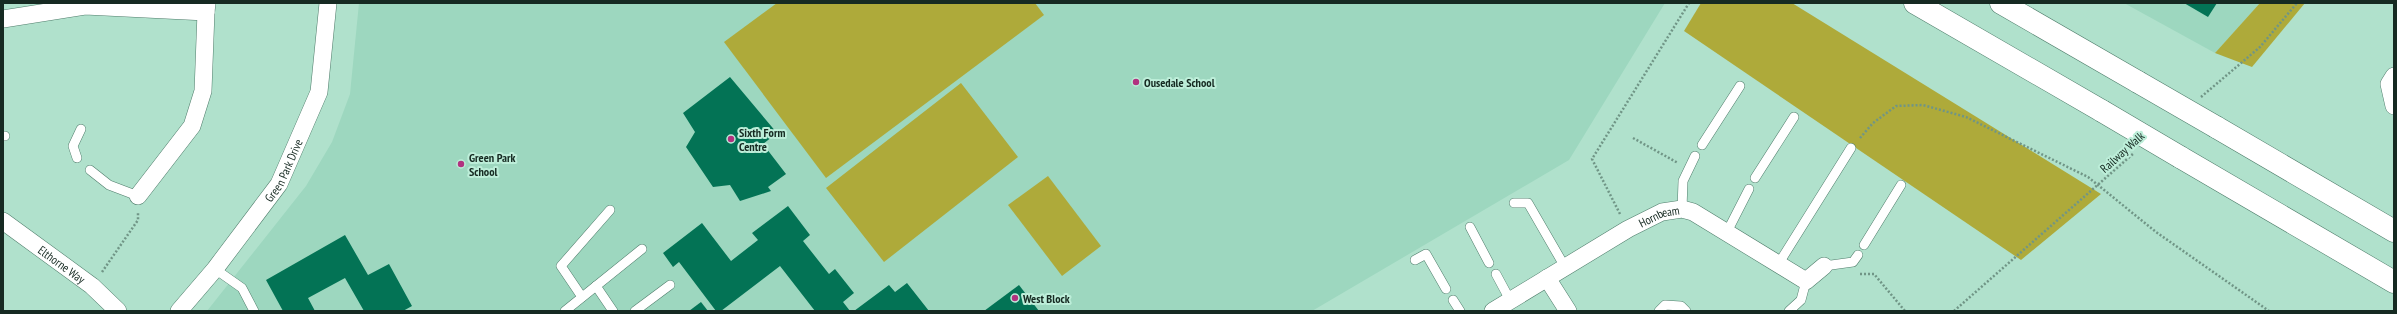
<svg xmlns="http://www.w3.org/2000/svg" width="2397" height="314" font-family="'PT Sans Narrow',sans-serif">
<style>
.built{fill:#9dd7bf}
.green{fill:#aeaa3a}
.building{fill:#037355}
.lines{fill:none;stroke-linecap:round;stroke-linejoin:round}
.service-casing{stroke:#4f7d6b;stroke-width:10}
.minor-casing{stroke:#4f7d6b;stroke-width:18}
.motorway-casing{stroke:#4f7d6b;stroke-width:23}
.path{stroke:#709586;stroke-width:2.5;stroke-dasharray:2 2;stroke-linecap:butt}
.service{stroke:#fff;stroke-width:9}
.minor{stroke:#fff;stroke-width:17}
.motorway{stroke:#fff;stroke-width:22}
.motorway-bridge-casing{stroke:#4f7d6b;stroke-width:23;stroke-linecap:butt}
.motorway-bridge{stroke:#fff;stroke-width:22}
.poi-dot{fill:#b1327f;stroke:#bdeed9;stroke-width:1.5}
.labels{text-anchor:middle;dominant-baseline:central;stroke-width:4;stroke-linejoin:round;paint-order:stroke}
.poi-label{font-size:12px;font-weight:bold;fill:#162a22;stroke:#bdeed9;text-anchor:start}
.street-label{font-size:12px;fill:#162a22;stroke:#bdeed9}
</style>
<rect width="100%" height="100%" fill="#b0e1cc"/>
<!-- built -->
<g class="built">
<path d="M 359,3 L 1665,3 L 1569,160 L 1312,311 L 207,311 L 306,186 L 332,142 L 350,94 Z"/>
<path d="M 2124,3 L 2260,3 L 2215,53 Z"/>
</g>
<!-- green -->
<g class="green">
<path d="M 777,3 L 1035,3 L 1044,15 L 826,178 L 724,42 Z"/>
<path d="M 1701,3 L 1792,3 L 2101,194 L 2021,260 L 1684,31 Z"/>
<path d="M 2260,3 L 2305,3 L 2252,67 L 2215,53 Z"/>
<path d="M 961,83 L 1018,157 L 884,262 L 826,188 Z"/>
<path d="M 1048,176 L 1101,246 L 1062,276 L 1008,205 Z"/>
</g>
<!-- building -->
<g class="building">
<path d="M 2184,3 L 2217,3 L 2208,17 Z"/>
<path d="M 730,77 L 777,133 L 763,144 L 786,174 L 768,187 L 771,191 L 740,201 L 730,185 L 713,187 L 686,147 L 695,132 L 683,113 Z"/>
<path d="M 788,206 L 810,235 L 803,241 L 829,274 L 835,269 L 854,293 L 843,302 L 850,311 L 815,311 L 780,266 L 721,311 L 716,311 L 679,262 L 673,267 L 663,253 L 702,223 L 731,261 L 758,240 L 752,233 Z"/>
<path d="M 345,235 L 368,275 L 389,264 L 412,306 L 403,311 L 364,311 L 345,278 L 308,298 L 315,311 L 283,311 L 266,280 Z"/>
<path d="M 907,283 L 929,311 L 854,311 L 889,285 L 895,292 Z"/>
<path d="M 1019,285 L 1039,311 L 984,311 Z"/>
<path d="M 701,302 L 708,311 L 689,311 Z"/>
</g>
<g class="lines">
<defs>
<g id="service">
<path d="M 3,136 L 5,136"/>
<path d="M 1702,145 L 1740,86"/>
<path d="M 77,158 L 73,146 L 81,129"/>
<path d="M 90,170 L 109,185 L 138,196"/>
<path d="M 1755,178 L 1794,117"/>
<path d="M 1514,203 L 1528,203 L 1565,267"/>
<path d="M 1682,209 L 1683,181 L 1695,156"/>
<path d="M 1470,227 L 1489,263"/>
<path d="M 1727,232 L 1749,189"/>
<path d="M 1864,245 L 1901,185"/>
<path d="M 1415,260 L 1426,254 L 1446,289"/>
<path d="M 1779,263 L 1851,148"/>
<path d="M 1824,266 L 1853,262 L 1858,255"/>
<path d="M 215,269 L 242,288 L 254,311"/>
<path d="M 1496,274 L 1510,300"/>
<path d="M 596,286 L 613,311"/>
<path d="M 582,297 L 561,266 L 610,210"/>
<path d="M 1453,300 L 1460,311"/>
<path d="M 565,311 L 642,249"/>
<path d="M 635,311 L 670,285"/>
<path d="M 1659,311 L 1665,305 L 1681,306 L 1686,311"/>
<path d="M 1789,311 L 1801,300 L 1806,281"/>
</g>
<g id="minor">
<path d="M 3,19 L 85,6 L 206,12 L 207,3"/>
<path d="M 2394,76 L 2389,84 L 2394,106"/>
<path d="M 138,196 L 192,126 L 203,91 L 206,12"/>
<path id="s1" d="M 3,221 L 92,286 L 118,311"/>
<path d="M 1547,278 L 1568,311"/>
<path id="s2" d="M 179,311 L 215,269 L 279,184 L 319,92 L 328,3"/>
<path id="s3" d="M 1493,311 L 1628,229 L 1662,212 L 1682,209 L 1693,212 L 1806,281 L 1824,266"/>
</g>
<g id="motorway">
<path d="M 1915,3 L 2102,111"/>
<path d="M 2001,3 L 2138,82"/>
<path d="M 2216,127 L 2394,231"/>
<path d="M 2180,157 L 2394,282"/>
</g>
</defs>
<!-- service casing -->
<use href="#service" class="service-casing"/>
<!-- minor casing -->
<use href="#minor" class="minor-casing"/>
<!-- motorway casing -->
<use href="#motorway" class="motorway-casing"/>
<!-- path -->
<g class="path">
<path d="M 2201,97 L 2260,47 L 2297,3"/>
<path d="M 1633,138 L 1678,163"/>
<path d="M 1860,138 L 1873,123 L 1896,106 L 1923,105 L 1966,117 L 2088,177 L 2156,232 L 2269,311"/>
<path d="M 1620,214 L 1592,159 L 1689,3"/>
<path d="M 102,272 L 138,220 L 138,212"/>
<path d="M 1860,274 L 1874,274 L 1905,311"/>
<path d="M 1954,311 L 2134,153"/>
</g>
<!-- service -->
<use href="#service" class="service"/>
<!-- minor -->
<use href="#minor" class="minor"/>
<!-- motorway -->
<use href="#motorway" class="motorway"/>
<defs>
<g id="motorway-bridge">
<path d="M 2138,82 L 2216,127"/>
<path d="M 2102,111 L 2180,157"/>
</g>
</defs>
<!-- motorway-bridge casing -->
<use href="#motorway-bridge" class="motorway-bridge-casing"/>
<!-- motorway-bridge -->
<use href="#motorway-bridge" class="motorway-bridge"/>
</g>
<!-- markers -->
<g class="poi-dot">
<circle cx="1136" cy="82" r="4"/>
<circle cx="731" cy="139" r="4"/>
<circle cx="461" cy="164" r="4"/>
<circle cx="1015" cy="298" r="4"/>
</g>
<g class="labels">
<!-- poi labels -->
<g class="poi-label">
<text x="1144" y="82">Ousedale School</text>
<text x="739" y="132">Sixth Form<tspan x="739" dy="14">Centre</tspan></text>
<text x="469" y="157">Green Park<tspan x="469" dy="14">School</tspan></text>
<text x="1023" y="298">West Block</text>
</g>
<!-- street labels -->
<g class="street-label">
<text transform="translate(2122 152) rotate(-42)">Railway Walk</text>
<text stroke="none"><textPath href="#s2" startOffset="176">Green Park Drive</textPath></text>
<text stroke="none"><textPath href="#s3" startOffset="192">Hornbeam</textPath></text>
<text stroke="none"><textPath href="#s1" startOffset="73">Elthorne Way</textPath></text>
</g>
</g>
<!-- border -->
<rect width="2397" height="314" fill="none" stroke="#162a22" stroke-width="8"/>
</svg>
